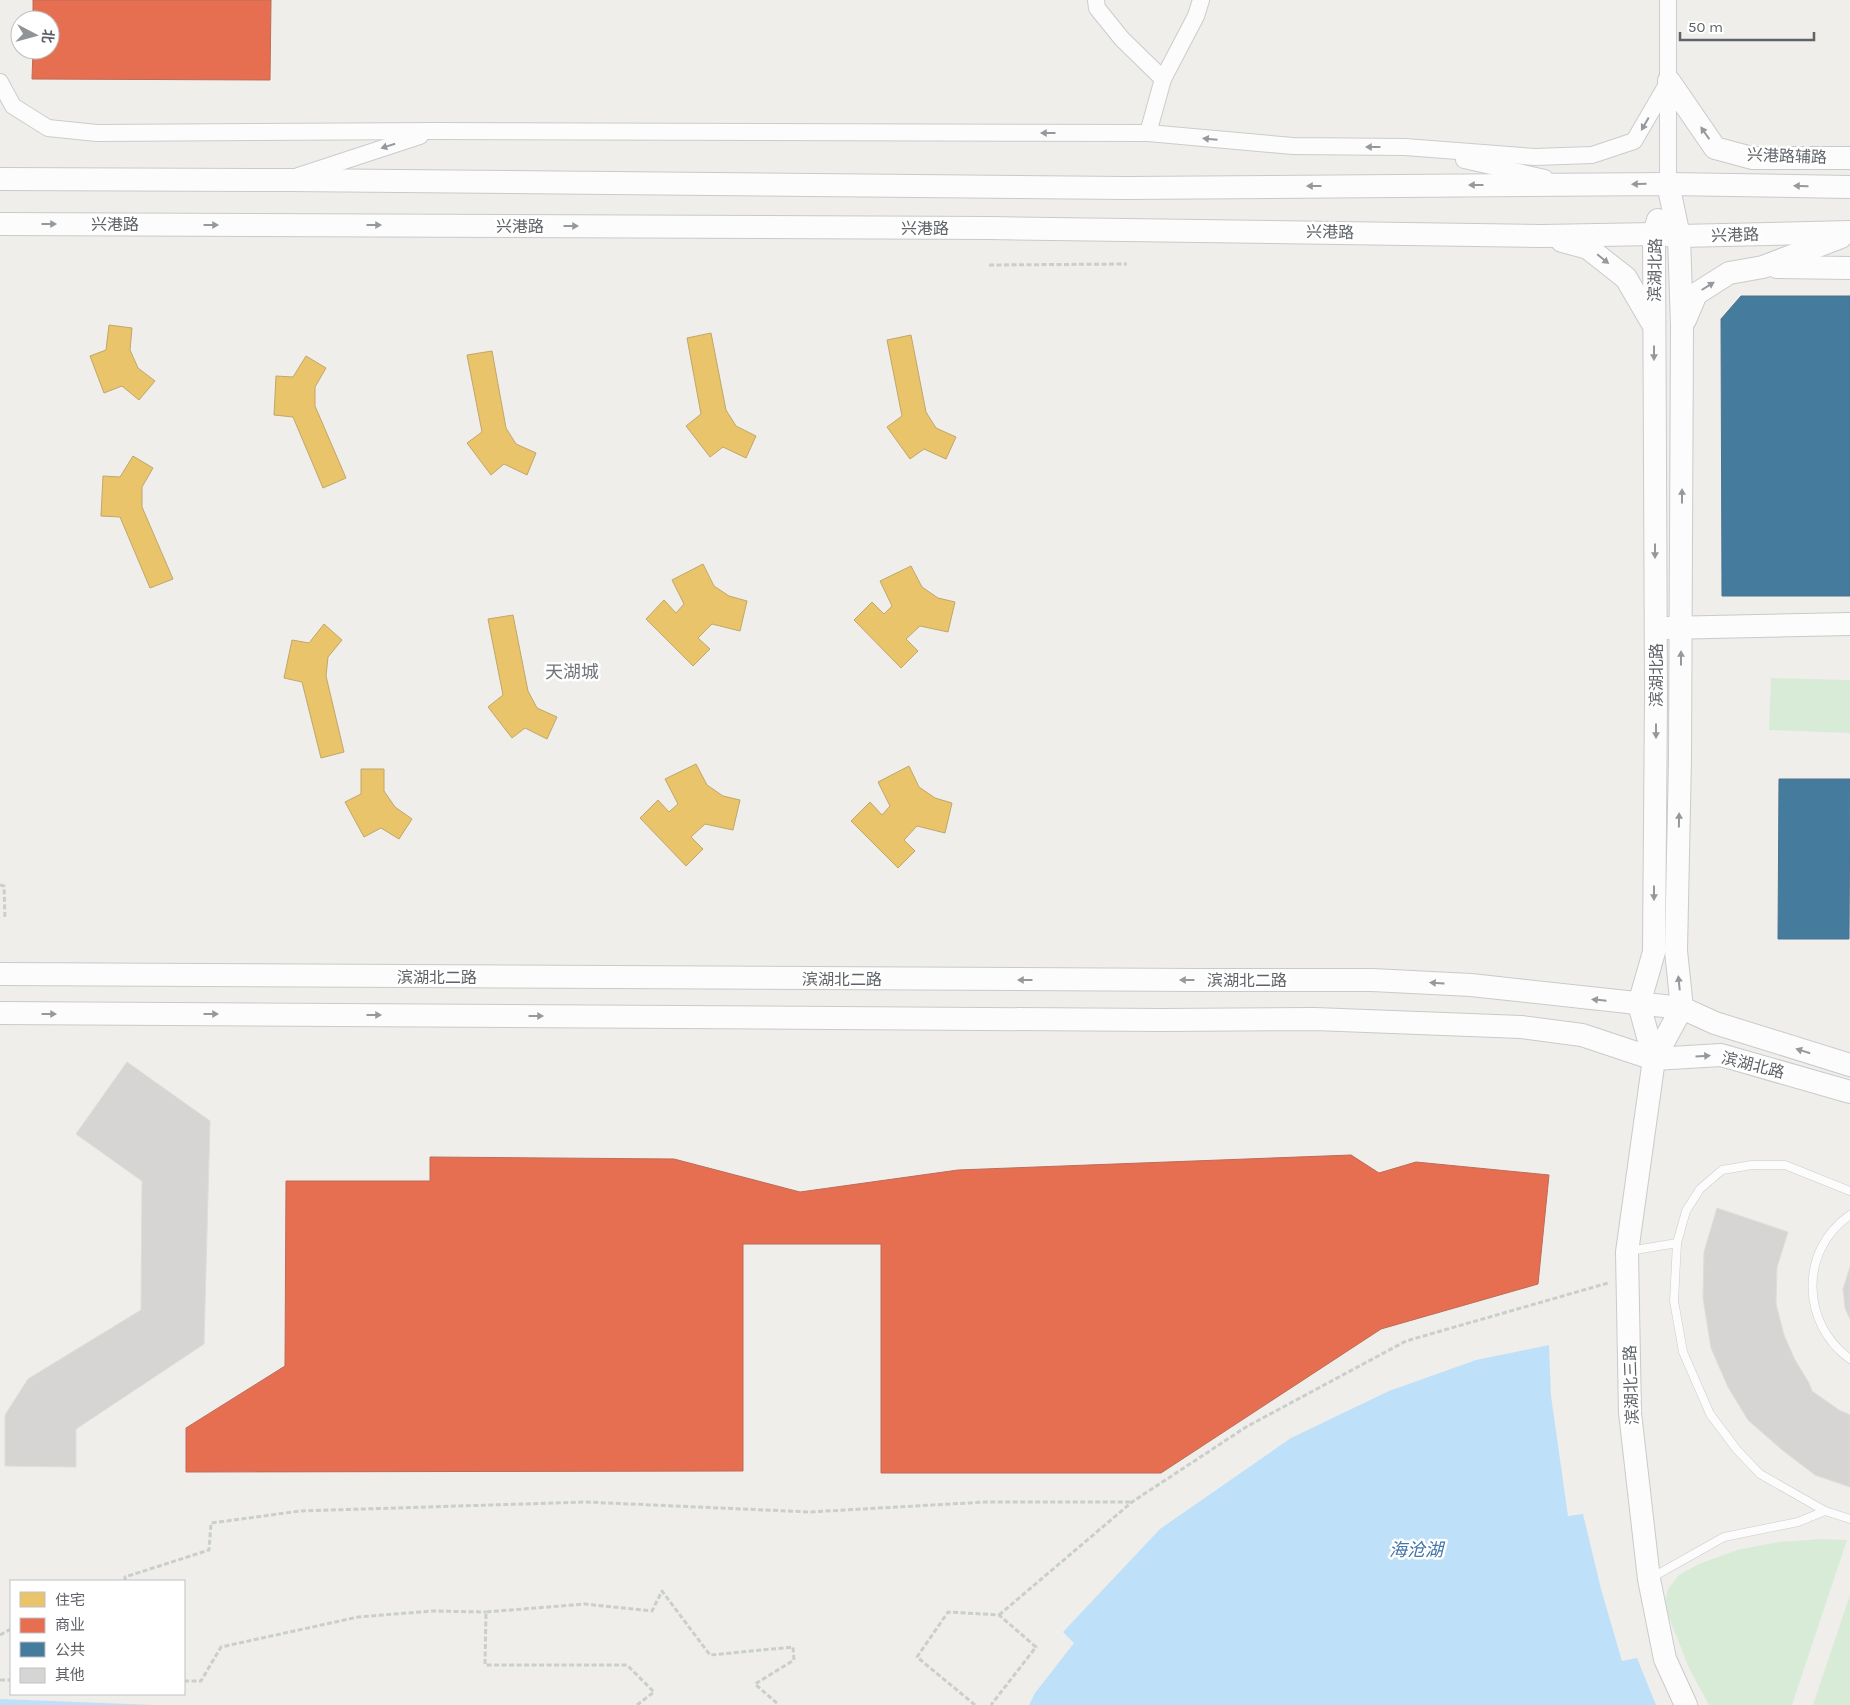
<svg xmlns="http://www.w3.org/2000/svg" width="1850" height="1705" font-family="Karla,'Noto Sans SC',sans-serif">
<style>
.green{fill:#d8ebd6}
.water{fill:#bfe0f9}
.homes{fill:#e9c46a;stroke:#c0a769}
.shops{fill:#e76f51;stroke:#be6b58}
.public{fill:#457b9d;stroke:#4d748d}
.building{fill:#d6d5d3;stroke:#deddd9}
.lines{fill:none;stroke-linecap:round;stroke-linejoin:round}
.lane-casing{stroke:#cbcccc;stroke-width:9}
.street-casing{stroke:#cbcccc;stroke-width:18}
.secondary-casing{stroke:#cacacb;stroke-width:24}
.path{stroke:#cacfcc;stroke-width:3;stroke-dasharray:5 2.5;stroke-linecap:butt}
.lane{stroke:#fdfcfc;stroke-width:8}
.street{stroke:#fdfcfc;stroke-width:16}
.secondary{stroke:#fdfcfc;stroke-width:22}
.oneway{fill:#96999c}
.labels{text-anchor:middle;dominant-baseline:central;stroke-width:5;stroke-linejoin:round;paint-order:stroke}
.street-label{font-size:16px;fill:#5f6368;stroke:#fff}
.neighbourhood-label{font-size:18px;fill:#70757a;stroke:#fff}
.water-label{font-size:18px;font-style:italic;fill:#4174aa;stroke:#fff}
</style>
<rect width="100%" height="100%" fill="#efeeea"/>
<!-- green -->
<g class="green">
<path d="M 1771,678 L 1850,680 L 1850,733 L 1769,730 Z"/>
<path d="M 1822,1539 L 1847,1540 L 1792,1705 L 1709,1705 L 1689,1668 L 1664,1605 L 1668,1589 L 1679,1575 L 1699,1564 L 1737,1550 L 1779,1542 Z"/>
<path d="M 1850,1595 L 1850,1705 L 1813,1705 Z"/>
</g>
<!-- water -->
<g class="water">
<path d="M 1549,1345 L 1551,1396 L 1568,1516 L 1583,1514 L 1601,1589 L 1622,1661 L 1637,1658 L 1656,1705 L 1029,1705 L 1035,1693 L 1074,1643 L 1063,1632 L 1160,1529 L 1291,1438 L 1389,1391 L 1476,1360 Z"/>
<path d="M 0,1699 L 155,1705 L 0,1705 Z"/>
</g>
<!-- homes -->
<g class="homes">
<path d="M 109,325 L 132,328 L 130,350 L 138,368 L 155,381 L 139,400 L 122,386 L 104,393 L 90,356 L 106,350 Z"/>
<path d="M 711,333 L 726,410 L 736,426 L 756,436 L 746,458 L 723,447 L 710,457 L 686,426 L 701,414 L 687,338 Z"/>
<path d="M 911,335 L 926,412 L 936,428 L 956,437 L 946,459 L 924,449 L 910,459 L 887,427 L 902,416 L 887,340 Z"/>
<path d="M 492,351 L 506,428 L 516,444 L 536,453 L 527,475 L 504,464 L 491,475 L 467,443 L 482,432 L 467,355 Z"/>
<path d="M 306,356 L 326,368 L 315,387 L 315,406 L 346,478 L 323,488 L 293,417 L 274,415 L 276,376 L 293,377 Z"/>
<path d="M 133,456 L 153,468 L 142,487 L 142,507 L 173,579 L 150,588 L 120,517 L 101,516 L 103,476 L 120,477 Z"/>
<path d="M 703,564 L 714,586 L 729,596 L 747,601 L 740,631 L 712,624 L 698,638 L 710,649 L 693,666 L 646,619 L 664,600 L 676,613 L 684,604 L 672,580 Z"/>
<path d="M 911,566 L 922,587 L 938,598 L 955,602 L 948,632 L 920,626 L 906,639 L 918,651 L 901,668 L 854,620 L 872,602 L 884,614 L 892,606 L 880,581 Z"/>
<path d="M 513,615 L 528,691 L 537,708 L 557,717 L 547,739 L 525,728 L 512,738 L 488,707 L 503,695 L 488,619 Z"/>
<path d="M 324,624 L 342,640 L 328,657 L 326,676 L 344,752 L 321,758 L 302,682 L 284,678 L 292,640 L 309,643 Z"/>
<path d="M 696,764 L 707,785 L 723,796 L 740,800 L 733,830 L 705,824 L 691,837 L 703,849 L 686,866 L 640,818 L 658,800 L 669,812 L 678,804 L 665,779 Z"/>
<path d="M 909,766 L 919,787 L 935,798 L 952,803 L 945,833 L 917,826 L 904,840 L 915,851 L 898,868 L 851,821 L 870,802 L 882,815 L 890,806 L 878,782 Z"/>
<path d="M 361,769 L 384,769 L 384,791 L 395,807 L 412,819 L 399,839 L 381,828 L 364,837 L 345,802 L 361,794 Z"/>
</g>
<!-- shops -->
<g class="shops">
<path d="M 33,0 L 271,0 L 270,80 L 32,79 L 33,50 L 50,50 L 50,20 L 33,20 Z"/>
<path d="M 1351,1155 L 1379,1173 L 1416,1162 L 1549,1175 L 1538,1284 L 1381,1329 L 1161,1473 L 881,1473 L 881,1244 L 743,1244 L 743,1471 L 186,1472 L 186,1428 L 285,1366 L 286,1181 L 430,1181 L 430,1157 L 674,1159 L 800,1192 L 958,1170 Z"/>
</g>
<!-- public -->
<g class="public">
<path d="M 1741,296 L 1850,296 L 1850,596 L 1722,596 L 1721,319 Z"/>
<path d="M 1779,779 L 1850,779 L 1849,939 L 1778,939 Z"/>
</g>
<!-- building -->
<g class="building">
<path d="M 127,1062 L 210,1121 L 204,1344 L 76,1429 L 76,1467 L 5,1466 L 5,1415 L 28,1379 L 141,1310 L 142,1181 L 76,1134 Z"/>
<path d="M 1717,1208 L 1788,1232 L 1777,1267 L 1776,1304 L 1784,1335 L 1795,1360 L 1809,1383 L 1812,1391 L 1839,1410 L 1850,1415 L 1850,1487 L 1815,1475 L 1781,1449 L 1748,1420 L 1728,1387 L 1711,1348 L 1703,1298 L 1704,1252 Z"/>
<path d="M 1850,1267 L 1850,1319 L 1845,1308 L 1843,1289 Z"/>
</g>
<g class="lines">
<defs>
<g id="lane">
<path d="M 1850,1215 C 1799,1250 1801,1324 1850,1359"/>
<path d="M 1629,1251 L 1677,1243"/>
<path d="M 1825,1511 L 1760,1474 L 1737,1450 L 1710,1414 L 1683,1352 L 1674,1301 L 1677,1243 L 1686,1211 L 1700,1189 L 1722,1170 L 1752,1165 L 1785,1165 L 1850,1191"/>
<path d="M 1651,1578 L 1724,1537 L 1798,1522 L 1825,1511 L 1850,1519"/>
</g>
<g id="street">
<path d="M 1096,0 L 1097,8 L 1122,39 L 1163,79"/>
<path d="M 0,82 L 13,106 L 48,128 L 97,133 L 434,131 L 1148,133 L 1293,146 L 1405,147 L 1535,157 L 1592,155 L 1634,141 L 1669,81"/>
<path d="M 1148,133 L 1163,79 L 1196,16 L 1201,0"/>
<path d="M 1464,160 L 1545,178"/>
<path d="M 298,176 L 420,136"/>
<path d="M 1668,184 L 1668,0"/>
</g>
<g id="secondary">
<path d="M 1669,81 L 1715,148 L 1752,158 L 1850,158"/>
<path d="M 0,179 L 289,180 L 1126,188 L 1668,184 L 1850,187"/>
<path d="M 1668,184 L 1679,236 L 1682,326 L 1680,759 L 1676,951 L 1682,1008 L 1654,1059 L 1627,1252 L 1630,1413 L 1649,1579 L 1665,1659 L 1686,1705"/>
<path d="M 0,224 L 990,228 L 1542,236 L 1654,234 L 1679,236 L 1850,232"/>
<path d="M 1562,241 L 1588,248 L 1626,278 L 1654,326"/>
<path d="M 1777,267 L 1850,268"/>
<path d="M 1685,320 L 1696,294 L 1729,273 L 1763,267 L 1841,237"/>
<path d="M 1666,628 L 1850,624"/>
<path d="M 0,974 L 1197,980 L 1372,980 L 1471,985 L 1682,1008 L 1715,1023 L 1850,1065"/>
<path d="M 0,1013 L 1162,1020 L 1315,1019 L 1521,1027 L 1582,1035 L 1654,1059 L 1721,1055 L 1850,1092"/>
<path d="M 1654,1059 L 1639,1004 L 1654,952 L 1656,695 L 1654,234 L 1658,220"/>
</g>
</defs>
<!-- lane casing -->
<use href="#lane" class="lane-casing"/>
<!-- street casing -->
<use href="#street" class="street-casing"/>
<!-- secondary casing -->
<use href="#secondary" class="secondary-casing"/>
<!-- path -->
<g class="path">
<path d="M 989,265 L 1127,264"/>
<path d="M 0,885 L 4,886 L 5,919"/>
<path d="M 125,1581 L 125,1577 L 209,1550 L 211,1523 L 300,1511 L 586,1502 L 810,1512 L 985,1502 L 1132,1502"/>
<path d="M 999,1615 L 1132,1502 L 1246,1427 L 1406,1341 L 1608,1283"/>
<path d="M 0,1635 L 11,1629"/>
<path d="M 0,1680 L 11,1680"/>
<path d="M 184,1681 L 201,1681 L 221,1647 L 358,1617 L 432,1611 L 486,1612"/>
<path d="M 637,1705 L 654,1692 L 627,1665 L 485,1665 L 486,1612 L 585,1604 L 652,1611 L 662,1591 L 710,1655 L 793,1647 L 794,1660 L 755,1684 L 779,1705"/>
<path d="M 975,1705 L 917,1657 L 948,1612 L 999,1615 L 1036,1647 L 991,1705"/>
</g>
<!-- lane -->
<use href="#lane" class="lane"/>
<!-- street -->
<use href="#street" class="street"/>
<!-- secondary -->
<use href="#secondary" class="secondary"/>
</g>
<!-- one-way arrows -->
<defs><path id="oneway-solid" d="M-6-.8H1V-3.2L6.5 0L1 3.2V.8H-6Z" transform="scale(1.25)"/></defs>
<g class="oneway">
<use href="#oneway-solid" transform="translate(1645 124) rotate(120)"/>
<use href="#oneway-solid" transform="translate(1048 133) rotate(-180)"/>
<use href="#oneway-solid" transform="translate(1705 133) rotate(-125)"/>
<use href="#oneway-solid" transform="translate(1210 139) rotate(-175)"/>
<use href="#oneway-solid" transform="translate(388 146) rotate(162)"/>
<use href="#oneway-solid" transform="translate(1373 147) rotate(-180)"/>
<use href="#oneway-solid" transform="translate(1639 184) rotate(179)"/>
<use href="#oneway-solid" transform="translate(1476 185) rotate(180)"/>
<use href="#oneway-solid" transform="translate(1314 186) rotate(180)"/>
<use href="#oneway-solid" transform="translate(1801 186) rotate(-179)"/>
<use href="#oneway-solid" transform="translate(49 224)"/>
<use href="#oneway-solid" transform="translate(211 225)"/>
<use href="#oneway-solid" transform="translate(374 225)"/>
<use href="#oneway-solid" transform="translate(571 226)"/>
<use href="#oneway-solid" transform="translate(1603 259) rotate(39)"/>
<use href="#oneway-solid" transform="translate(1708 286) rotate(-32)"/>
<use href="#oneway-solid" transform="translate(1654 353) rotate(90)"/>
<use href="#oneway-solid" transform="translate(1682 496) rotate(-90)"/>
<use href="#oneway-solid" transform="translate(1655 551) rotate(90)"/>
<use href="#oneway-solid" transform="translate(1681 658) rotate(-90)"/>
<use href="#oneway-solid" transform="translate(1656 731) rotate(90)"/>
<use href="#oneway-solid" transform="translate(1679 820) rotate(-89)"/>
<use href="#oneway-solid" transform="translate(1654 893) rotate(90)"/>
<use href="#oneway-solid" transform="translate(1025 980) rotate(-180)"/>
<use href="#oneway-solid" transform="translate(1187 980) rotate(-180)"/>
<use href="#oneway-solid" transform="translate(1437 983) rotate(-177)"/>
<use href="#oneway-solid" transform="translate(1679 983) rotate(-96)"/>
<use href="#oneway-solid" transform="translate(1599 1000) rotate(-174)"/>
<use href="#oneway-solid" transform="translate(49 1014)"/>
<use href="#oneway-solid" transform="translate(211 1014)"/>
<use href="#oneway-solid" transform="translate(374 1015)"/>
<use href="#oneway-solid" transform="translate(536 1016)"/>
<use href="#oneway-solid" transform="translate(1803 1051) rotate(-163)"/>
<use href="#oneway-solid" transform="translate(1703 1056) rotate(-4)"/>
</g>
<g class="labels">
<!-- street labels -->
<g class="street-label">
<text transform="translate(1787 156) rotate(2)">兴港路辅路</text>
<text x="115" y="224">兴港路</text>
<text x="520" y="226">兴港路</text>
<text x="925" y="228">兴港路</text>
<text transform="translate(1330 232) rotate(1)">兴港路</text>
<text transform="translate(1735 235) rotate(-2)">兴港路</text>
<text transform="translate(1655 270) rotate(-89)">滨湖北路</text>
<text transform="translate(1656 675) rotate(-90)">滨湖北路</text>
<text x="437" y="977">滨湖北二路</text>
<text x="842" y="979">滨湖北二路</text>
<text x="1247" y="980">滨湖北二路</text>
<text transform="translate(1753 1065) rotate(14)">滨湖北路</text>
<text transform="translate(1631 1385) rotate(-92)">滨湖北三路</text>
</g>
<!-- neighbourhood labels -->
<g class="neighbourhood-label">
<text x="572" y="672">天湖城</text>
</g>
<!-- water labels -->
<g class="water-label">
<text x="1416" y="1550">海沧湖</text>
</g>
</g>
<!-- legend -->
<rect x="10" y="1580" width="175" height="115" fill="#ffffff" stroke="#bfc1c3"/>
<rect x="20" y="1592" width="25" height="15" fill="#e9c46a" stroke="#bfc1c3"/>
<text x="55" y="1605" font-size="15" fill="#5f6368">住宅</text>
<rect x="20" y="1618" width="25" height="15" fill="#e76f51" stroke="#bfc1c3"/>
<text x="55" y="1630" font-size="15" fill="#5f6368">商业</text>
<rect x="20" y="1642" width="25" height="15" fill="#457b9d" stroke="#bfc1c3"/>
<text x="55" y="1655" font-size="15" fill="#5f6368">公共</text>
<rect x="20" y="1668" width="25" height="15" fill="#d6d5d3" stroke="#bfc1c3"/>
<text x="55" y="1680" font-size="15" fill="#5f6368">其他</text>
<!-- north arrow -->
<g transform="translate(35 35) rotate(96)"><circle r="24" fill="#ffffff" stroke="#bfc1c3"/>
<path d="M0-4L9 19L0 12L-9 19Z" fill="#919496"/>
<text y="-8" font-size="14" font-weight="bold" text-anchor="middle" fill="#5f6368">北</text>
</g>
<!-- scale -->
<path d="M1680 32v8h134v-8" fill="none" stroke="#5f6368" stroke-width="2.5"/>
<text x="1688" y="32" font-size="15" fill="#5f6368" stroke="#ffffff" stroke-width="4" paint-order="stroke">50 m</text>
</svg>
